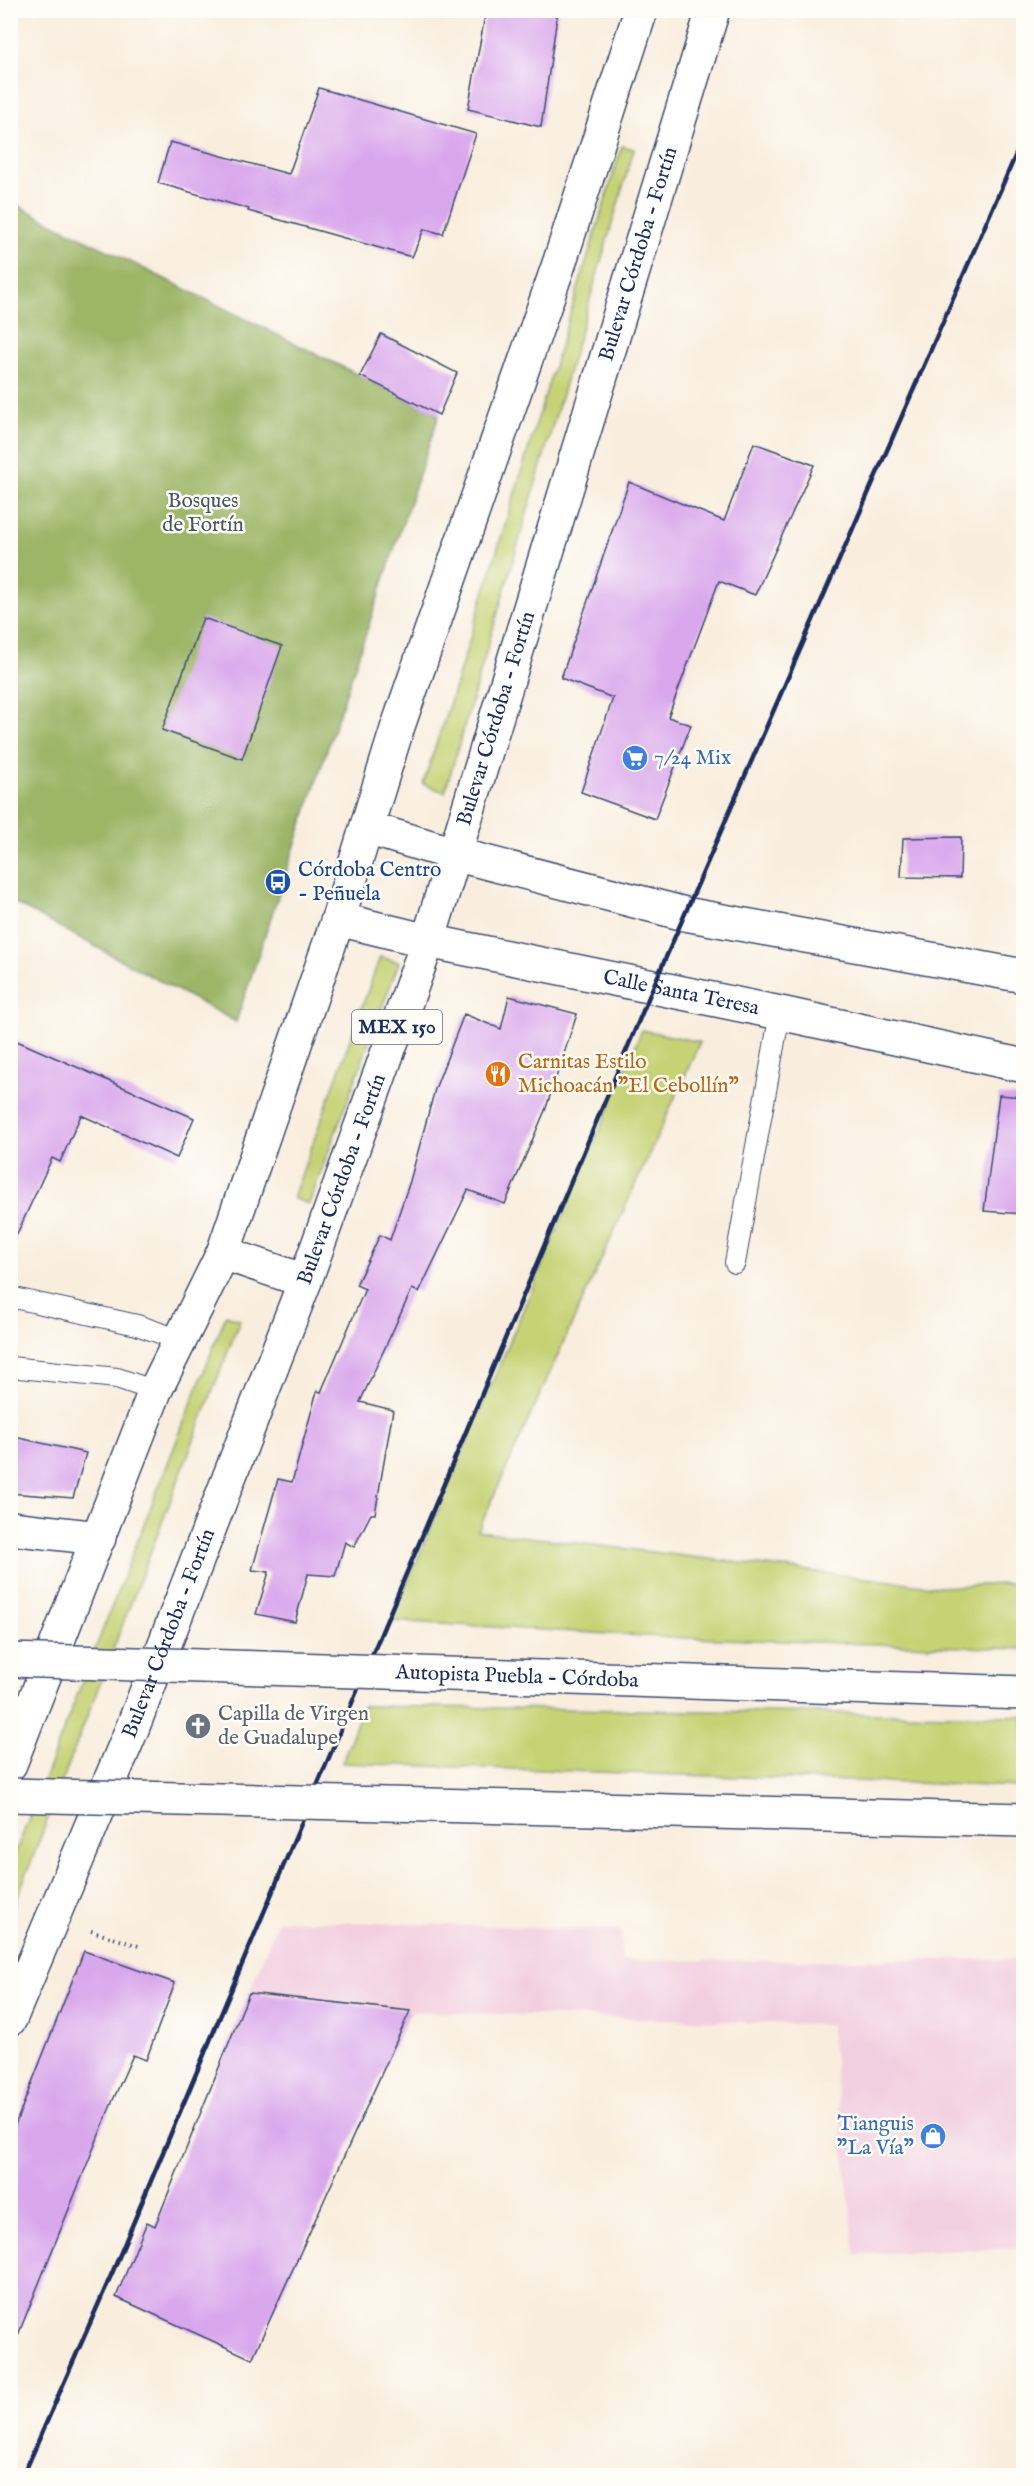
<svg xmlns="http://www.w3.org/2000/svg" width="1034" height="2486" font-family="'IM FELL English',serif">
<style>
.built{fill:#f2cfe0}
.green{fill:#c6d375;stroke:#70816a;stroke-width:1.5}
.forest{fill:#9cb566;stroke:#5c7262;stroke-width:1.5}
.building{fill:#d9a7ec}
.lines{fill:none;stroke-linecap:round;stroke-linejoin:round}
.lane-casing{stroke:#3c4c71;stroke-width:22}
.street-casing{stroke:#3c4c71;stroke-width:36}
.primary-casing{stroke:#3c4c71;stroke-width:36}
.highway-casing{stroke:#3c4c71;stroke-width:36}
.path{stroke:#3c4c71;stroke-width:4;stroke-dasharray:1.5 4.5;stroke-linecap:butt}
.lane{stroke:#fff;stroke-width:20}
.street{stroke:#fff;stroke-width:33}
.primary{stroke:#fff;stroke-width:33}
.highway{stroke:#fff;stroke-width:33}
.rail{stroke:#1b2f5e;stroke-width:4.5}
.highway-bridge-casing{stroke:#3c4c71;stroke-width:36;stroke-linecap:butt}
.highway-bridge{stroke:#fff;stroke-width:33}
.labels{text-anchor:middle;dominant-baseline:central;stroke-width:5;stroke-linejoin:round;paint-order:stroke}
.shield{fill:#fdfcf7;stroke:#5f6c8c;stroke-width:1.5}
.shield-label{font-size:20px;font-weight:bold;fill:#1b2f5e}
.street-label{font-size:21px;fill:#1b2f5e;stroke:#fdfcf7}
.park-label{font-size:21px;fill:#465864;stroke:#fdfcf7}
.shop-label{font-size:21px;fill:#366cbe;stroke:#fdfcf7;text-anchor:start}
.transit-label{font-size:21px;fill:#164399;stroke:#fdfcf7;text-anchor:start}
.food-label{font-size:21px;fill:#c56008;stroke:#fdfcf7;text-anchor:start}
.worship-label{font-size:21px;fill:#5b616d;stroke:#fdfcf7;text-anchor:start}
</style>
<rect width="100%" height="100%" fill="#fdfcf7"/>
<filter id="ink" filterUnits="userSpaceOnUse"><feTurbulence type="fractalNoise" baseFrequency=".0167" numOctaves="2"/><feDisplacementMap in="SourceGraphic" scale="12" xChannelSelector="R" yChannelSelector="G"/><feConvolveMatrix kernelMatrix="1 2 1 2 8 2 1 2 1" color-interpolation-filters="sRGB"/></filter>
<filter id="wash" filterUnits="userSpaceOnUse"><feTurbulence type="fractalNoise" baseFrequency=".008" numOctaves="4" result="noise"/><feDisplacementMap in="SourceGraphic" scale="24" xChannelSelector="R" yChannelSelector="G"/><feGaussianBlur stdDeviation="1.35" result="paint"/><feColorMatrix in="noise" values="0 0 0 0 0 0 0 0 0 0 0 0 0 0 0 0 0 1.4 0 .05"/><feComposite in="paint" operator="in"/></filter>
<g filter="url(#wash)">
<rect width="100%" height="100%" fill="#f9eede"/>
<!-- built -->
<path class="built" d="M 278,1920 L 621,1930 L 622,1961 L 1023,1959 L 1023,2248 L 855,2254 L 830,2025 L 410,2011 L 249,1993 Z"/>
<!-- green -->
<g class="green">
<path d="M 622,146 L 634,149 L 445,792 L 423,784 L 455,687 Z"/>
<path d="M 380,957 L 399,962 L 309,1204 L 293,1198 Z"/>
<path d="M 642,1030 L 700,1042 L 478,1531 L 940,1587 L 1023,1583 L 1023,1649 L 662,1637 L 391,1621 Z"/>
<path d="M 226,1315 L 240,1320 L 11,1914 L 11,1864 Z"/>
<path d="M 363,1706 L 1023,1716 L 1023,1787 L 342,1763 Z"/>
</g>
<!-- forest -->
<path class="forest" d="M 10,202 L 439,415 L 236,1022 L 11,901 Z"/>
<g id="blocks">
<!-- building -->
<g class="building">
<path d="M 486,10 L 558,10 L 541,127 L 468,109 Z"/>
<path d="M 319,88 L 476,134 L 443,234 L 424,229 L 412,257 L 248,211 L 249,209 L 158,183 L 170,142 L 289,174 Z"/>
<path d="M 381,334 L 457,373 L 439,415 L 360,376 Z"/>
<path d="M 754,443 L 814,465 L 755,595 L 719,581 L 668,717 L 691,725 L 655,819 L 581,792 L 613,698 L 561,678 L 629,482 L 724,521 Z"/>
<path d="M 203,618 L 282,646 L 242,759 L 162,730 Z"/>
<path d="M 961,837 L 960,878 L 901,877 L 903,838 Z"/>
<path d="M 509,996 L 577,1014 L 546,1108 L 505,1204 L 468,1190 L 419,1292 L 412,1289 L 360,1402 L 393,1410 L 375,1514 L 371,1514 L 354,1547 L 345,1542 L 335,1576 L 308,1574 L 295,1622 L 256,1614 L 269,1572 L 252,1570 L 278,1479 L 292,1482 L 317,1391 L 321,1392 L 365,1289 L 356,1285 L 380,1235 L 390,1240 L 410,1181 L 435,1089 L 464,1014 L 501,1029 Z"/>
<path d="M 10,1038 L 194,1118 L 177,1158 L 81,1115 L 60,1162 L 52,1158 L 10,1249 Z"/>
<path d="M 999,1095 L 1023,1097 L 1023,1214 L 984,1211 Z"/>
<path d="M 10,1436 L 86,1453 L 73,1498 L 10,1493 Z"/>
<path d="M 84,1951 L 175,1983 L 146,2060 L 133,2055 L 113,2100 L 12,2350 L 10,2138 Z"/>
<path d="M 249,1993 L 410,2011 L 252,2359 L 116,2297 L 147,2222 L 155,2226 Z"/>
</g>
</g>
</g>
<g filter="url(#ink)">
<use href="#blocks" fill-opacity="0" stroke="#3c4c71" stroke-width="1.5"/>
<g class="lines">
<defs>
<g id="lane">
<path d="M 735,1263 L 780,1013"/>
<path d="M 10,1297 L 137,1325 L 180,1340"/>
<path d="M 10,1367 L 117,1378 L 155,1391"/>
</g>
<g id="street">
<path d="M 367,828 L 454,854 L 685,914 L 1024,976"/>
<path id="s1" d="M 338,919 L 428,941 L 780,1013 L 1024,1066"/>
<path d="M 10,1528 L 99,1538"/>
</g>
<g id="primary">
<path d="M 223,1253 L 305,1281"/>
<path d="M 10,1764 L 155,1391 L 223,1253 L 338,919 L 397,729 L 559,264 L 641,10"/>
<path id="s2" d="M 10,2019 L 132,1729 L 305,1281 L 428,941 L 713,10"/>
</g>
<g id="highway">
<path d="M 541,1677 L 1024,1693"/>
<path d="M 515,1807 L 1024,1820"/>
</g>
</defs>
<!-- lane casing -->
<use href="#lane" class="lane-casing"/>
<!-- street casing -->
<use href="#street" class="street-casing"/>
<!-- primary casing -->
<use href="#primary" class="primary-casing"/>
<!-- highway casing -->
<use href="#highway" class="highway-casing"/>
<!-- path -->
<path class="path" d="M 91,1931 L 142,1947"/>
<!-- lane -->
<use href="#lane" class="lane"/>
<!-- street -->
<use href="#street" class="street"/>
<!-- primary -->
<use href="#primary" class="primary"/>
<!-- highway -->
<use href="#highway" class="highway"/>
<!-- rail -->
<path class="rail" d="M 23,2476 L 116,2264 L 653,987 L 1024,136"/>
<defs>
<g id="highway-bridge">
<path d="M 10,1660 L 541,1677"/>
<path d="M 10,1795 L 515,1807"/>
</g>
</defs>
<!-- highway-bridge casing -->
<use href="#highway-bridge" class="highway-bridge-casing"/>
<!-- highway-bridge -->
<use href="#highway-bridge" class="highway-bridge"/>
</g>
</g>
<!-- icons -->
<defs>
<symbol id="supermarket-disc" viewBox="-11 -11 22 22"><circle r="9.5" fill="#3f7fe0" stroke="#fdfcf7"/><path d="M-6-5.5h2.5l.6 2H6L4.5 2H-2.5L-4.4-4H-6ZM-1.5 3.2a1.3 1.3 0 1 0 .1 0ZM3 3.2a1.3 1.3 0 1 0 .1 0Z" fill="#fff"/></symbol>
<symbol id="bus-disc" viewBox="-11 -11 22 22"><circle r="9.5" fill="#1a4fb4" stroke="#fdfcf7"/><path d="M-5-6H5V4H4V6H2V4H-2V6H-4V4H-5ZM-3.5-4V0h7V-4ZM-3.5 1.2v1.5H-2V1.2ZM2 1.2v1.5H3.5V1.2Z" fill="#fff"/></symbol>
<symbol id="restaurant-disc" viewBox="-11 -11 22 22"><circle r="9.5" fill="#e8710a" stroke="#fdfcf7"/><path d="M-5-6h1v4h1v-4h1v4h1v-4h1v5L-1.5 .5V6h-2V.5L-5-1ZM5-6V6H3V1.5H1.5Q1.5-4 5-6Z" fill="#fff"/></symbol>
<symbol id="church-disc" viewBox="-11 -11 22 22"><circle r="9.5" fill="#6b7280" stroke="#fdfcf7"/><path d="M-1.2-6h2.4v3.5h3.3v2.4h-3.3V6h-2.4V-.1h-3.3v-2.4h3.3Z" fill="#fff"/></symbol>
<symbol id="shop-disc" viewBox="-11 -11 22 22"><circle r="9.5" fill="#3f7fe0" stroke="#fdfcf7"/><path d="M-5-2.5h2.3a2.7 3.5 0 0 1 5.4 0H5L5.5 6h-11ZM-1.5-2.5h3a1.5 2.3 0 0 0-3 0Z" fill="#fff"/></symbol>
</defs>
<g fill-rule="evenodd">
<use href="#supermarket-disc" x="620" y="743" width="30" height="30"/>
<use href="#bus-disc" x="263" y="867" width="30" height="30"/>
<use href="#restaurant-disc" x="483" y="1059" width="30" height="30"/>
<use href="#church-disc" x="183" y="1711" width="30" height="30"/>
<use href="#shop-disc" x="918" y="2121" width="30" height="30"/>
</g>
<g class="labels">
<!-- shield labels -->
<rect class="shield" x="352" y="1010" width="90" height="34" rx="4.5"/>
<g class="shield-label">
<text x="397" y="1027">MEX 150</text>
</g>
<!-- street labels -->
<g class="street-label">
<text stroke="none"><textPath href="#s2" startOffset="1875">Bulevar Córdoba - Fortín</textPath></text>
<text stroke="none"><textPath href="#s2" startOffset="1389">Bulevar Córdoba - Fortín</textPath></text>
<text stroke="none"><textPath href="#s1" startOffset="351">Calle Santa Teresa</textPath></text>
<text stroke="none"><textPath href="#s2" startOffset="903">Bulevar Córdoba - Fortín</textPath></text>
<text stroke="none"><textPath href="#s2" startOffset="417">Bulevar Córdoba - Fortín</textPath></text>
<text transform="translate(517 1677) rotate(2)">Autopista Puebla - Córdoba</text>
</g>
<!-- park labels -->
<g class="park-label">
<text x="203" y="501">Bosques<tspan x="203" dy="24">de Fortín</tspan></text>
</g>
<!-- shop labels -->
<g class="shop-label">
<text x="654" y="758">7/24 Mix</text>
<text x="914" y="2124" text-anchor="end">Tianguis<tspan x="914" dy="24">"La Vía"</tspan></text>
</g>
<!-- transit labels -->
<g class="transit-label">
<text x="298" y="870">Córdoba Centro<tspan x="298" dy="24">- Peñuela</tspan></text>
</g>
<!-- food labels -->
<g class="food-label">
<text x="518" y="1062">Carnitas Estilo<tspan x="518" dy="24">Michoacán "El Cebollín"</tspan></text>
</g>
<!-- worship labels -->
<g class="worship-label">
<text x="218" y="1714">Capilla de Virgen<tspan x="218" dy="24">de Guadalupe</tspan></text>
</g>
</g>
<!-- margin -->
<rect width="1034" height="2486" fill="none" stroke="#fdfcf7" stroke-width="36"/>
</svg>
